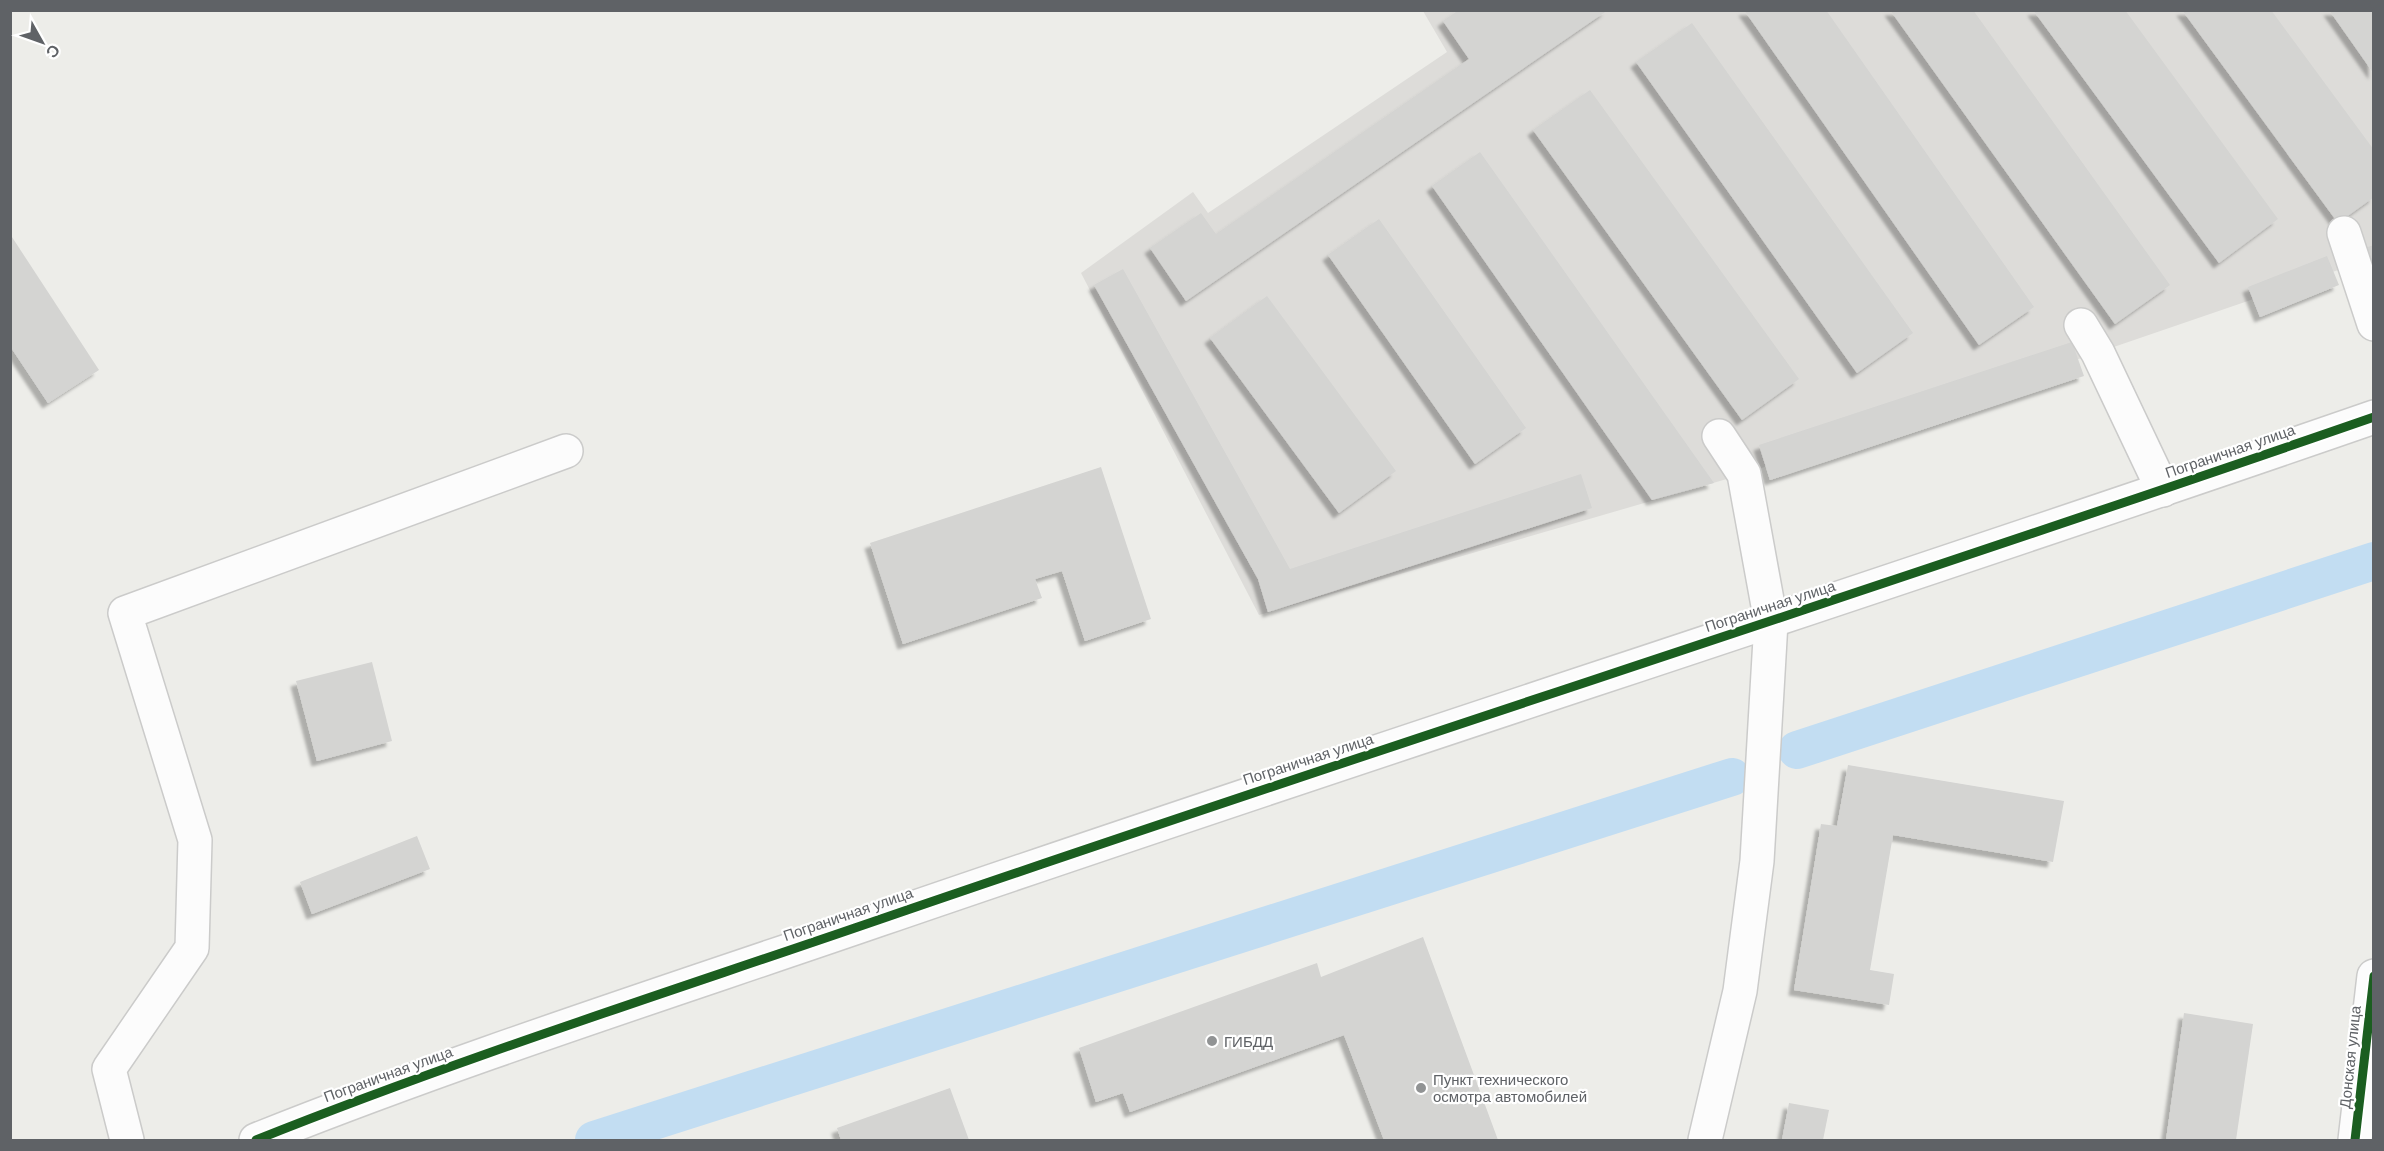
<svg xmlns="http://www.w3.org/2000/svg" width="2384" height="1151" font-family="Arial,sans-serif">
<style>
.industrial{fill:#dddcd9}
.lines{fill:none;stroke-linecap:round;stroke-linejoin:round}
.canal{stroke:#c2ddf2;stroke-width:38}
.building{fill:#d4d4d2;filter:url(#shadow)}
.minor-casing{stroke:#cbcbca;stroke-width:36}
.minor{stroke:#fcfcfc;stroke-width:33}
.cycleway-casing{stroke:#fff;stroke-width:13}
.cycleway{stroke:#1b5e20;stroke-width:9}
.poi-dot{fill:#919394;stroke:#fff;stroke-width:2}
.labels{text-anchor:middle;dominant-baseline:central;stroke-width:4.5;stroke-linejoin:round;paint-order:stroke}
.street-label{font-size:15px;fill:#5f6266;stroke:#fff}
.poi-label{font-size:15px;fill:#5f6266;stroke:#fff;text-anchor:start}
</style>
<defs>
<filter id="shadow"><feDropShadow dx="-5.5" dy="5.5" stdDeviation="1.5" flood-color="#0004"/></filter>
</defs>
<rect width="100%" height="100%" fill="#edede9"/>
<!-- industrial -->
<path class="industrial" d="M 1423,11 L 2373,11 L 2373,258 L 1744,474 L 1259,615 L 1081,273 L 1193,192 L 1208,213 L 1447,52 Z"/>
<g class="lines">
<!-- canal -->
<g class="canal">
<path d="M 1797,750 L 2374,561"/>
<path d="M 594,1140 L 1732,777"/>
</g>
</g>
<!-- building -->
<g class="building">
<path d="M 1459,10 L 1608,10 L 1186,301 L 1150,248 L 1201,213 L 1216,234 L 1469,59 L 1443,21 Z"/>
<path d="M 1744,10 L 1826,10 L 2034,307 L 1979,345 Z"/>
<path d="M 1890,10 L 1973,10 L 2170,285 L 2115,324 Z"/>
<path d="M 2033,10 L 2125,10 L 2278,219 L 2219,263 Z"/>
<path d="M 2182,10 L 2271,10 L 2374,150 L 2374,197 L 2338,223 Z"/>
<path d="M 2329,10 L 2370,10 L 2374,15 L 2374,74 Z"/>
<path d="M 1692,23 L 1913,333 L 1857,373 L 1636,62 Z"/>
<path d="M 1590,90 L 1799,379 L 1742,420 L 1533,130 Z"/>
<path d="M 1480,152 L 1714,483 L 1652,500 L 1432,186 Z"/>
<path d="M 1379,219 L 1526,428 L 1475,464 L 1328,255 Z"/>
<path d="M 10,234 L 99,370 L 48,403 L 10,346 Z"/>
<path d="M 2374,245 L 2374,277 L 2358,250 Z"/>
<path d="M 2327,256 L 2339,285 L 2260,317 L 2248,287 Z"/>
<path d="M 1123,269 L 1290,569 L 1581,474 L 1592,508 L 1268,612 L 1258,579 L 1094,285 Z"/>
<path d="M 1267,296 L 1396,471 L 1339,513 L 1210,338 Z"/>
<path d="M 2072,342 L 2084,376 L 1770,480 L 1759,445 Z"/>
<path d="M 1101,467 L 1151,619 L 1085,641 L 1062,571 L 1035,579 L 1042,598 L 903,644 L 870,543 Z"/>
<path d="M 372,662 L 392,741 L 317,761 L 296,681 Z"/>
<path d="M 1848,765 L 2064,801 L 2053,862 L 1893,835 L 1870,970 L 1894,974 L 1889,1005 L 1794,990 L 1821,824 L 1837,826 Z"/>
<path d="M 417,836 L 430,869 L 312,914 L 300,882 Z"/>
<path d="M 1423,937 L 1498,1140 L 1384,1140 L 1344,1035 L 1130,1112 L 1123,1093 L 1096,1102 L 1079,1048 L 1317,963 L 1321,977 Z"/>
<path d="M 2184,1013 L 2253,1024 L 2236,1140 L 2166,1140 Z"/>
<path d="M 950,1088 L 969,1140 L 841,1140 L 837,1128 Z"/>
<path d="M 1789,1103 L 1829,1110 L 1823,1140 L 1782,1140 Z"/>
</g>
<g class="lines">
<defs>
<g id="minor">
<path d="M 2344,233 L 2374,324"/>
<path d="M 2081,325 L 2098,353 L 2163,490"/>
<path d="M 127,1140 L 109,1069 L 192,948 L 195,840 L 125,613 L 566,451"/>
<path d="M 256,1140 C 461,1058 672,991 881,919 C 1378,748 1878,589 2374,417"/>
<path d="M 1705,1140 L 1740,991 L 1757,861 L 1771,622 L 1744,474 L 1719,436"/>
<path d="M 2355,1140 L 2374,976"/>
</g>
</defs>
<!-- minor casing -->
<use href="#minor" class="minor-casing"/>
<!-- minor -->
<use href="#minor" class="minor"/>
<defs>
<g id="cycleway">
<path d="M 256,1140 C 461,1058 672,991 881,919 C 1378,748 1878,589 2374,417"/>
<path d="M 2355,1140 L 2374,976"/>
</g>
</defs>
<!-- cycleway casing -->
<use href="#cycleway" class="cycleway-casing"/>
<!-- cycleway -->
<use href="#cycleway" class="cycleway"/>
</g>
<!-- markers -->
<g class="poi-dot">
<circle cx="1212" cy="1041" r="6"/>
<circle cx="1421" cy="1088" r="6"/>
</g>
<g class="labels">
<!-- street labels -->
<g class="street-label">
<text transform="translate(2230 451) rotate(-19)">Пограничная улица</text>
<text transform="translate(1770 606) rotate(-18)">Пограничная улица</text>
<text transform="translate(1308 759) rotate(-18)">Пограничная улица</text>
<text transform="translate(848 914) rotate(-19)">Пограничная улица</text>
<text transform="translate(2350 1057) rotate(-84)">Донская улица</text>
<text transform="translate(388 1074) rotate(-20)">Пограничная улица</text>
</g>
<!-- poi labels -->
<g class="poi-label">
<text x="1224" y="1041">ГИБДД</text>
<text x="1433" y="1079">Пункт технического<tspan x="1433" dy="17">осмотра автомобилей</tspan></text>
</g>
</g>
<!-- border -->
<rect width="2384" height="1151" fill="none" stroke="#5f6266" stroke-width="24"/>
<!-- north arrow -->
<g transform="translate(42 42) rotate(130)" stroke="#ffffff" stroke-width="4.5" paint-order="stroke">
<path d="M0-4.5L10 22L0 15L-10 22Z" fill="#5f6266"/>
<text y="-9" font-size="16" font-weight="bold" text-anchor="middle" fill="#5f6266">С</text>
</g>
</svg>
